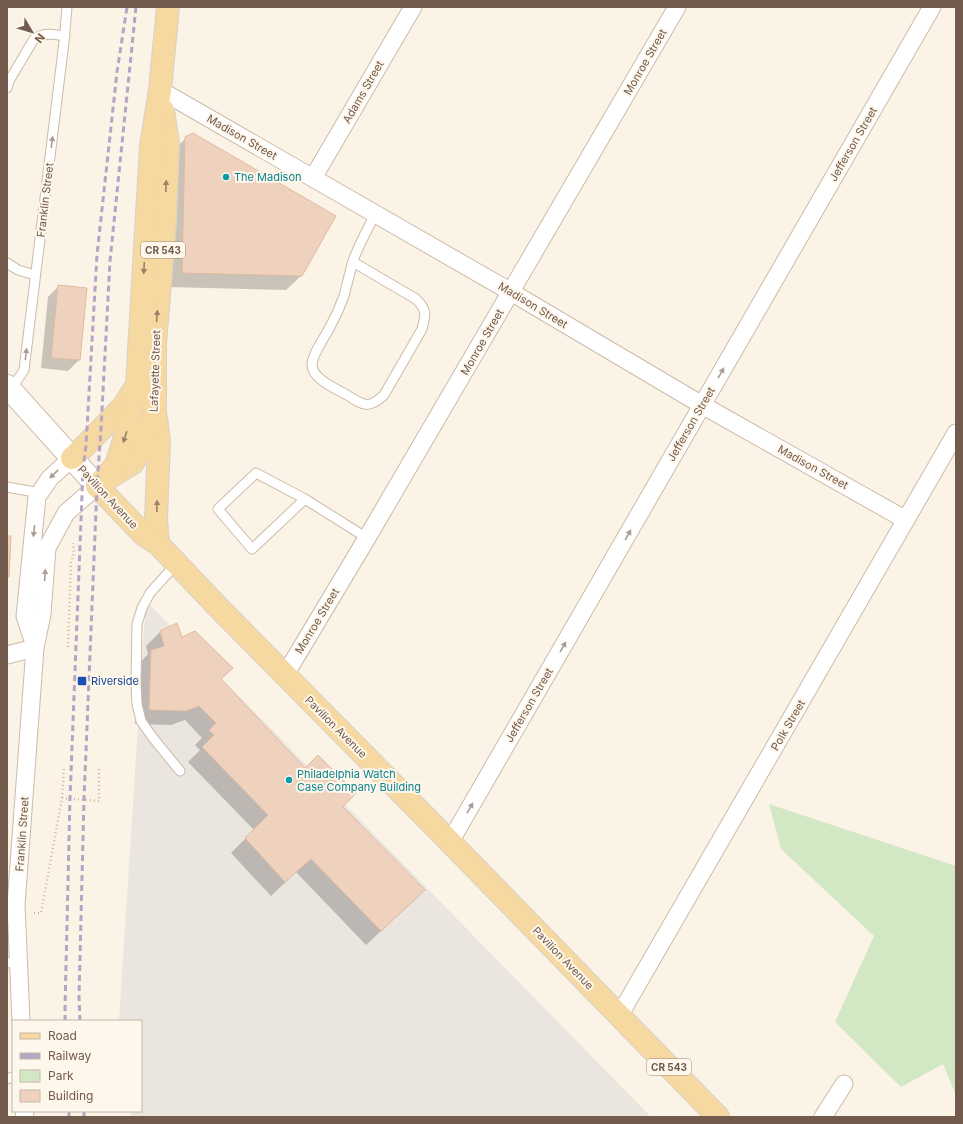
<svg xmlns="http://www.w3.org/2000/svg" width="963" height="1124" font-family="Inter,sans-serif">
<style>
.industrial{fill:#ebe5df}
.green{fill:#d2e8c4}
.shadow{fill:#0003}
.building{fill:#efd2be;stroke:#e1b99f}
.lines{fill:none;stroke-linecap:round;stroke-linejoin:round}
.lane-casing{stroke:#ccbbac;stroke-width:11}
.street-casing{stroke:#ccbbac;stroke-width:19}
.secondary-casing{stroke:#d1bdac;stroke-width:24}
.primary-casing{stroke:#d8d1cd;stroke-width:24}
.path{stroke:#d4b6a1;stroke-width:2.5;stroke-dasharray:1 3;stroke-linecap:butt}
.lane{stroke:#fff;stroke-width:9}
.street{stroke:#fff;stroke-width:17}
.secondary{stroke:#fff;stroke-width:22}
.primary{stroke:#f6d8a1;stroke-width:22}
.rail{stroke:#b6a4c4;stroke-width:3;stroke-dasharray:6 4;stroke-linecap:butt}
.oneway{fill:#aa9c94}
.oneway2{fill:#9a8066}
.culture-dot{fill:#0f9aa8;stroke:#fef7eb;stroke-width:1.5}
.transit-dot{fill:#1a4fb4;stroke:#fef7eb;stroke-width:1.5}
.labels{text-anchor:middle;dominant-baseline:central;stroke-width:4;stroke-linejoin:round;paint-order:stroke}
.shield{fill:#fef7eb;stroke:#9c897c;stroke-width:1}
.shield-label{font-size:10px;font-weight:bold;fill:#725a4c}
.street-label{font-size:11px;fill:#725a4c;stroke:#fef7eb}
.culture-label{font-size:11px;fill:#0d838f;stroke:#fef7eb;text-anchor:start}
.transit-label{font-size:11px;fill:#164399;stroke:#fef7eb;text-anchor:start}
</style>
<rect width="100%" height="100%" fill="#fbf3e5"/>
<!-- industrial -->
<path class="industrial" d="M 146,601 L 651,1117 L 131,1117 L 131,1111 L 141,1111 L 141,1021 L 119,1021 Z"/>
<!-- green -->
<path class="green" d="M 769,804 L 956,866 L 956,1095 L 943,1064 L 901,1087 L 835,1022 L 874,936 L 781,849 Z"/>
<!-- shadow -->
<g class="shadow">
<path d="M 186,138 L 301,276 L 286,290 L 169,287 L 171,153 Z"/>
<path d="M 59,286 L 79,360 L 68,371 L 41,368 L 48,297 Z"/>
<path d="M 160,632 L 181,638 L 220,680 L 342,807 L 410,904 L 366,945 L 296,872 L 271,896 L 231,853 L 254,830 L 188,762 L 200,750 L 195,745 L 202,738 L 185,720 L 171,725 L 135,724 L 137,666 L 148,654 L 146,646 Z"/>
</g>
<!-- building -->
<g class="building">
<path d="M 193,133 L 336,216 L 302,276 L 182,273 L 185,137 Z"/>
<path d="M 58,285 L 87,288 L 80,360 L 51,358 Z"/>
<path d="M 7,536 L 11,536 L 9,577 L 7,577 Z"/>
<path d="M 177,623 L 182,637 L 195,631 L 233,668 L 221,679 L 305,768 L 318,755 L 356,793 L 343,807 L 425,890 L 381,931 L 311,859 L 285,882 L 245,838 L 268,815 L 202,747 L 214,735 L 209,730 L 216,723 L 199,706 L 186,711 L 149,710 L 151,650 L 164,646 L 160,631 Z"/>
</g>
<g class="lines">
<defs>
<g id="lane">
<path d="M 7,88 L 9,81 L 34,39 C 44,32 53,34 65,36"/>
<path d="M 353,262 L 416,299 C 427,310 426,314 422,329 L 384,395 C 369,409 364,406 347,395 C 337,389 312,379 312,365 C 312,355 324,338 329,329 C 335,318 340,307 344,296 C 347,284 350,272 353,261 C 359,244 368,229 375,214"/>
<path d="M 7,263 L 18,270 L 35,275"/>
<path d="M 10,391 L 24,370 L 64,42 L 67,7"/>
<path d="M 7,487 L 40,493"/>
<path d="M 305,499 L 256,473 L 218,509 L 252,549 L 305,499 L 367,538"/>
<path d="M 176,564 L 150,593 L 142,608 L 137,624 L 136,683 L 137,704 L 141,721 L 153,738 L 180,771"/>
<path d="M 7,963 L 19,961"/>
<path d="M 7,1079 L 13,1077"/>
</g>
<g id="street">
<path d="M 160,90 L 511,292 L 702,405 L 906,520"/>
<path d="M 313,178 L 413,7"/>
<path d="M 35,646 L 25,616 L 37,497 L 50,478 L 72,458"/>
<path d="M 7,655 L 35,648"/>
<path d="M 285,675 L 367,538 L 677,7"/>
<path d="M 450,842 L 932,7"/>
<path d="M 619,1016 L 956,433"/>
<path d="M 21,1021 L 16,905 L 35,648 L 42,614 L 47,548 L 66,513 L 97,486"/>
<path d="M 24,1111 L 25,1117"/>
<path d="M 823,1117 L 844,1084"/>
</g>
<path id="secondary" d="M 7,386 L 97,486"/>
<g id="primary">
<path d="M 156,418 L 159,441 L 156,520 L 158,544"/>
<path d="M 72,458 L 86,445 L 114,416 L 125,404 L 133,391"/>
<path d="M 110,477 L 133,463 L 146,437 L 155,411 L 155,344 L 165,222 L 168,144 L 163,110"/>
<path d="M 97,486 L 144,535 L 158,544 L 217,606 L 450,842 L 718,1117"/>
<path d="M 97,486 L 116,465 L 128,427 L 137,385 L 151,146 L 160,90 L 168,7"/>
</g>
</defs>
<!-- lane casing -->
<use href="#lane" class="lane-casing"/>
<!-- street casing -->
<use href="#street" class="street-casing"/>
<!-- secondary casing -->
<use href="#secondary" class="secondary-casing"/>
<!-- primary casing -->
<use href="#primary" class="primary-casing"/>
<!-- path -->
<g class="path">
<path d="M 68,647 L 71,562 L 74,553 L 73,543"/>
<path d="M 62,798 L 99,801 L 99,769"/>
<path d="M 34,913 L 41,913 L 62,798 L 64,767"/>
</g>
<!-- lane -->
<use href="#lane" class="lane"/>
<!-- street -->
<use href="#street" class="street"/>
<!-- secondary -->
<use href="#secondary" class="secondary"/>
<!-- primary -->
<use href="#primary" class="primary"/>
<!-- rail -->
<g class="rail">
<path d="M 65,1021 L 65,1008 L 70,798 L 83,470 L 86,445 L 97,255 L 117,72 L 127,7"/>
<path d="M 80,1021 L 79,997 L 84,799 L 97,486 L 101,429 L 110,261 L 136,7"/>
<path d="M 69,1111 L 69,1117"/>
<path d="M 84,1111 L 84,1117"/>
</g>
</g>
<!-- one-way arrows -->
<defs><path id="oneway-solid" d="M-6-.8H1V-3.2L6.5 0L1 3.2V.8H-6Z"/></defs>
<g class="oneway">
<use href="#oneway-solid" transform="translate(52 142) rotate(-83)"/>
<use href="#oneway-solid" transform="translate(26 354) rotate(-83)"/>
<use href="#oneway-solid" transform="translate(721 373) rotate(-60)"/>
<use href="#oneway-solid" transform="translate(54 474) rotate(136)"/>
<use href="#oneway-solid" transform="translate(34 531) rotate(96)"/>
<use href="#oneway-solid" transform="translate(628 535) rotate(-60)"/>
<use href="#oneway-solid" transform="translate(45 575) rotate(-86)"/>
<use href="#oneway-solid" transform="translate(563 647) rotate(-60)"/>
<use href="#oneway-solid" transform="translate(470 808) rotate(-60)"/>
</g>
<g class="oneway2">
<use href="#oneway-solid" transform="translate(166 186) rotate(-88)"/>
<use href="#oneway-solid" transform="translate(144 268) rotate(93)"/>
<use href="#oneway-solid" transform="translate(157 316) rotate(-86)"/>
<use href="#oneway-solid" transform="translate(125 437) rotate(108)"/>
<use href="#oneway-solid" transform="translate(157 506) rotate(-88)"/>
</g>
<!-- markers -->
<g class="culture-dot">
<circle cx="226" cy="177" r="4"/>
<circle cx="289" cy="780" r="4"/>
</g>
<rect class="transit-dot" x="77" y="676" width="10" height="10" rx="2"/>
<g class="labels">
<!-- shield labels -->
<g class="shield">
<rect x="141" y="242" width="44" height="16" rx="3"/>
<rect x="647" y="1059" width="44" height="16" rx="3"/>
</g>
<g class="shield-label">
<text x="163" y="250">CR 543</text>
<text x="669" y="1067">CR 543</text>
</g>
<!-- street labels -->
<g class="street-label">
<text transform="translate(645 62) rotate(-60)">Monroe Street</text>
<text transform="translate(363 92) rotate(-60)">Adams Street</text>
<text transform="translate(242 137) rotate(30)">Madison Street</text>
<text transform="translate(853 144) rotate(-60)">Jefferson Street</text>
<text transform="translate(45 200) rotate(-83)">Franklin Street</text>
<text transform="translate(533 305) rotate(31)">Madison Street</text>
<text transform="translate(482 342) rotate(-60)">Monroe Street</text>
<text transform="translate(155 371) rotate(-88)">Lafayette Street</text>
<text transform="translate(691 424) rotate(-60)">Jefferson Street</text>
<text transform="translate(813 467) rotate(29)">Madison Street</text>
<text transform="translate(108 497) rotate(47)">Pavilion Avenue</text>
<text transform="translate(317 621) rotate(-59)">Monroe Street</text>
<text transform="translate(529 705) rotate(-60)">Jefferson Street</text>
<text transform="translate(788 725) rotate(-60)">Polk Street</text>
<text transform="translate(336 727) rotate(45)">Pavilion Avenue</text>
<text transform="translate(22 834) rotate(-86)">Franklin Street</text>
<text transform="translate(563 958) rotate(46)">Pavilion Avenue</text>
</g>
<!-- culture labels -->
<g class="culture-label">
<text x="234" y="177">The Madison</text>
<text x="297" y="774">Philadelphia Watch<tspan x="297" dy="13">Case Company Building</tspan></text>
</g>
<!-- transit labels -->
<g class="transit-label">
<text x="91" y="681">Riverside</text>
</g>
</g>
<!-- border -->
<rect width="963" height="1124" fill="none" stroke="#725a4c" stroke-width="16"/>
<!-- legend -->
<rect x="12" y="1020" width="130" height="92" fill="#fef7eb" stroke="#c6b8ab"/>
<rect x="20" y="1033" width="20" height="6" fill="#f6d8a1" stroke="#c6b8ab"/>
<text x="48" y="1040" font-size="12" fill="#725a4c">Road</text>
<rect x="20" y="1053" width="20" height="6" fill="#b6a4c4" stroke="#c6b8ab"/>
<text x="48" y="1060" font-size="12" fill="#725a4c">Railway</text>
<rect x="20" y="1070" width="20" height="12" fill="#d2e8c4" stroke="#c6b8ab"/>
<text x="48" y="1080" font-size="12" fill="#725a4c">Park</text>
<rect x="20" y="1090" width="20" height="12" fill="#efd2be" stroke="#c6b8ab"/>
<text x="48" y="1100" font-size="12" fill="#725a4c">Building</text>
<!-- north arrow -->
<g transform="translate(32 32) rotate(128)" stroke="#fef7eb" stroke-width="3" paint-order="stroke">
<path d="M0-3L7 15L0 10L-7 15Z" fill="#725a4c"/>
<text y="-6" font-size="11" font-weight="bold" text-anchor="middle" fill="#725a4c">N</text>
</g>
</svg>
